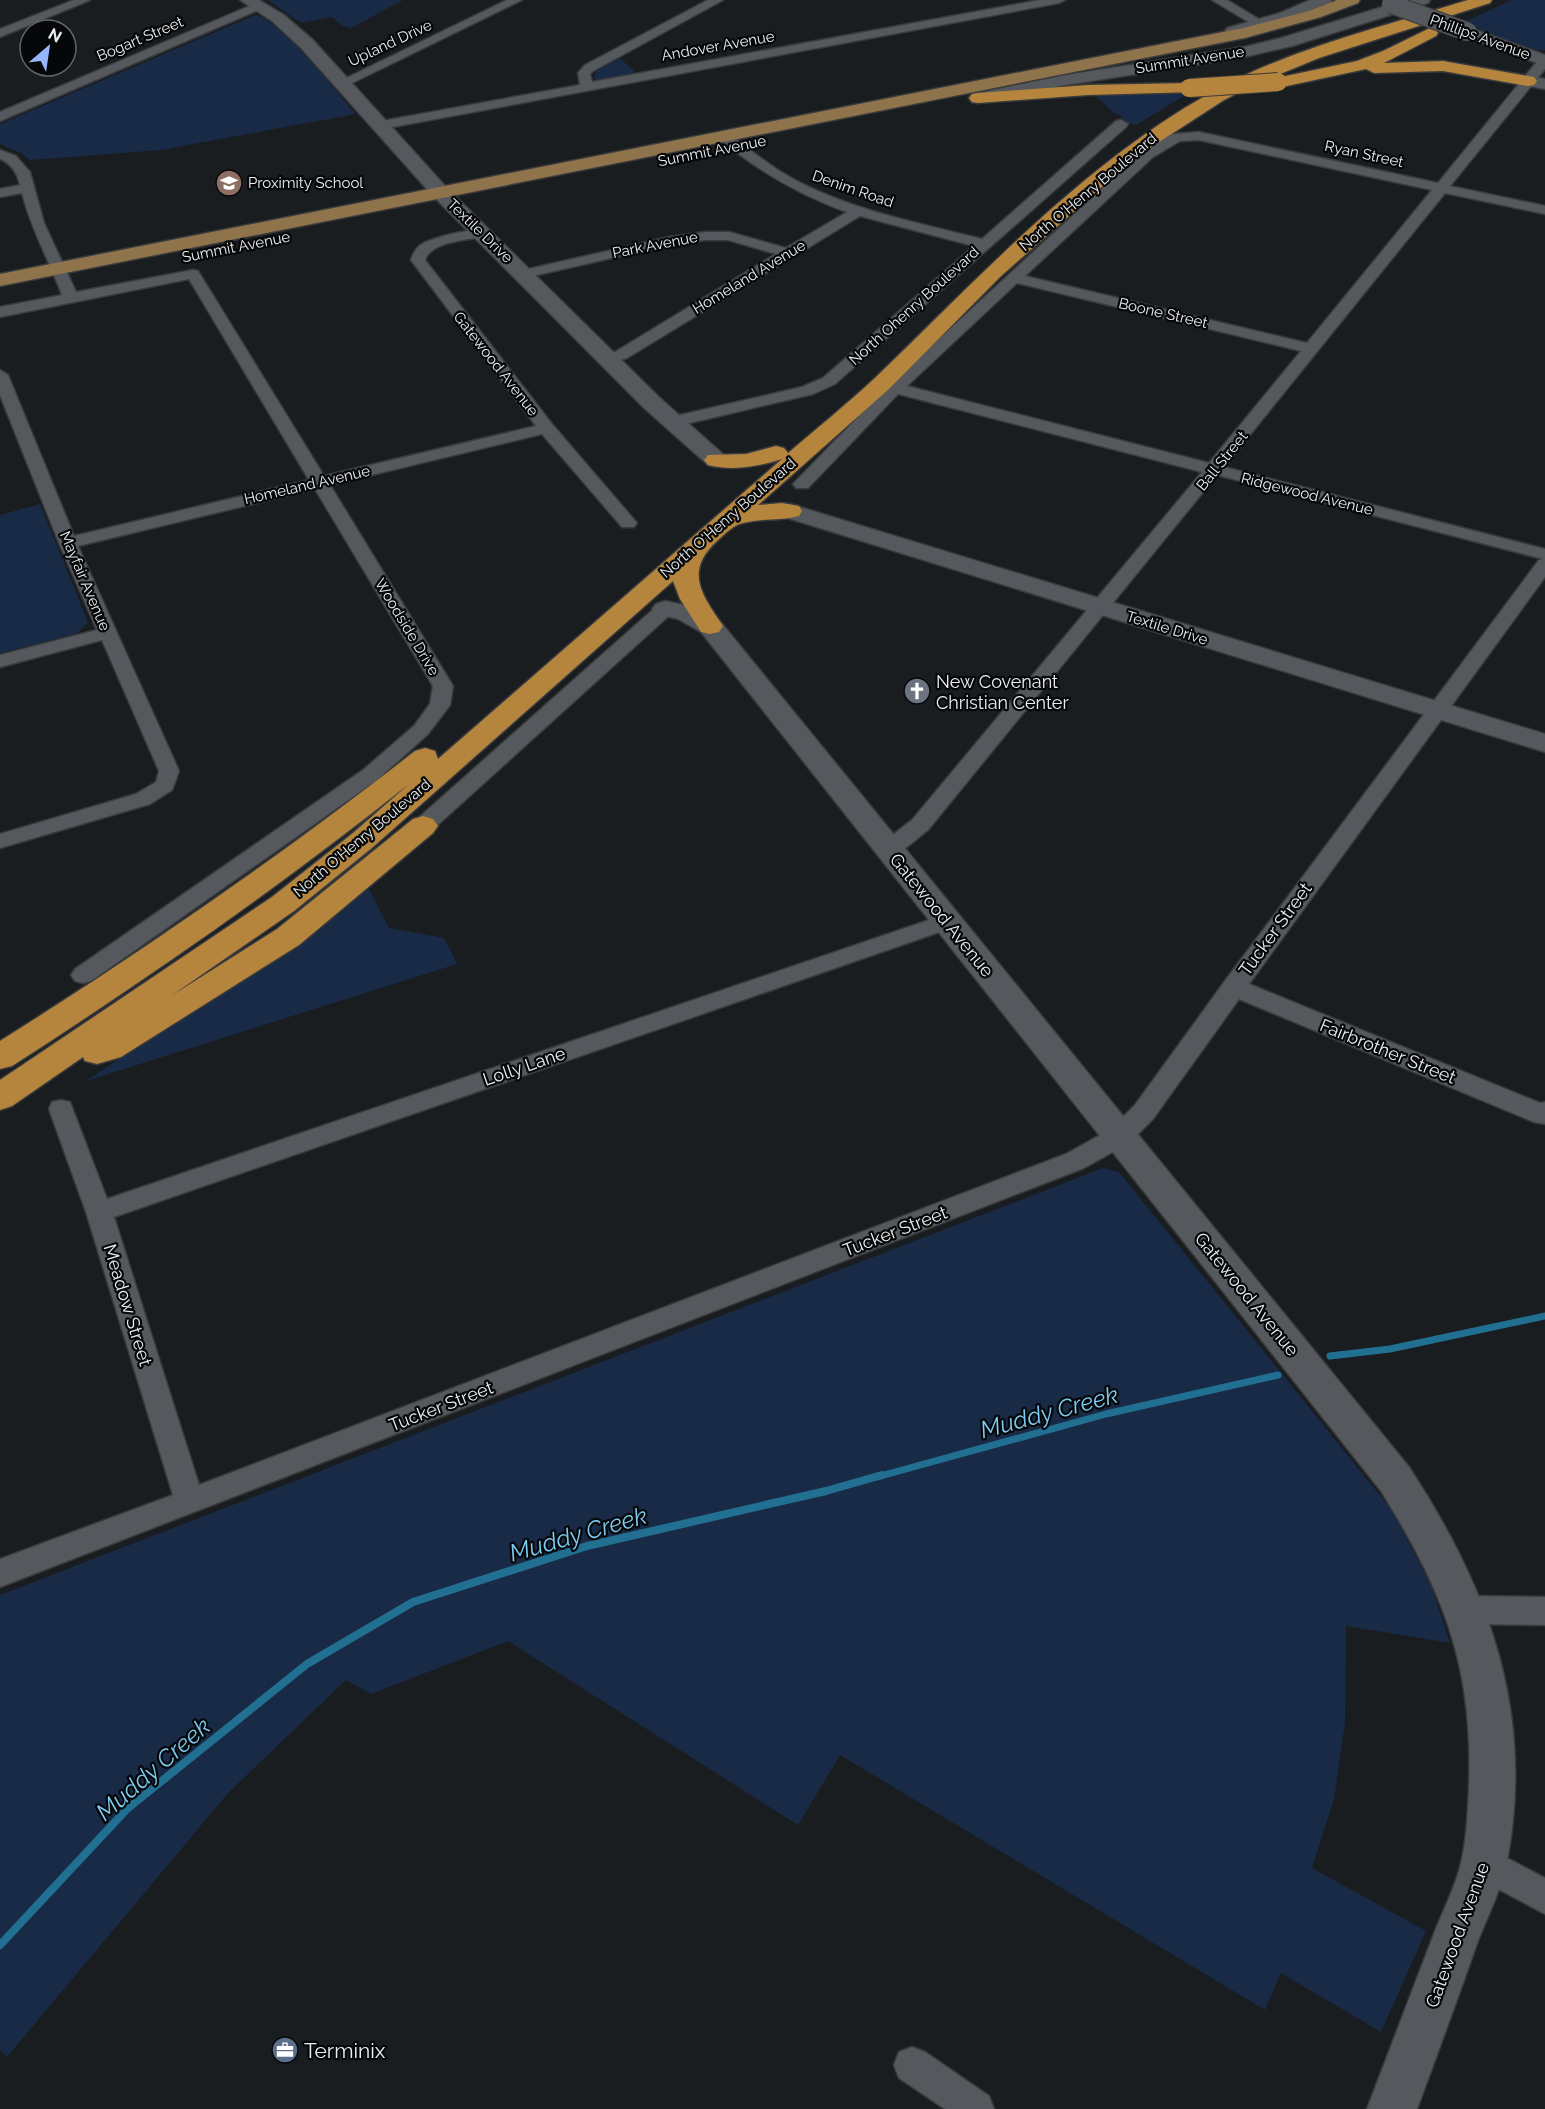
<svg xmlns="http://www.w3.org/2000/svg" width="1545" height="2109" font-family="Raleway,sans-serif">
<style>
.green{fill:#192a46}
.lines{fill:none;stroke-linecap:round;stroke-linejoin:round}
.stream-far1{stroke:#217092;stroke-width:7}
.stream{stroke:#217092;stroke-width:8}
.street-casing{stroke:#383a3c;stroke-width:3}
.secondary-casing{stroke:#383a3c;stroke-width:3}
.primary-casing{stroke:#383a3c;stroke-width:3}
.highway-casing{stroke:#383a3c;stroke-width:3}
.street{fill:#55585d;fill-rule:evenodd}
.secondary{fill:#55585d;fill-rule:evenodd}
.primary{fill:#8f734a;fill-rule:evenodd}
.highway{fill:#b5853d;fill-rule:evenodd}
.secondary-bridge-casing{stroke:#383a3c;stroke-width:20;stroke-linecap:butt}
.highway-bridge-casing{stroke:#383a3c;stroke-width:20;stroke-linecap:butt}
.secondary-bridge{stroke:#55585d;stroke-width:18}
.highway-bridge{stroke:#b5853d;stroke-width:18}
.labels{text-anchor:middle;dominant-baseline:central;stroke-width:4.5;stroke-linejoin:round;paint-order:stroke}
.far-street-label{font-size:15px;fill:#ebedef;stroke:#060708}
.far-poi-label{font-size:15px;fill:#ebedef;stroke:#060708;text-anchor:start}
.poi-label{font-size:18px;fill:#ebedef;stroke:#060708;text-anchor:start}
.street-label{font-size:18px;fill:#ebedef;stroke:#060708}
.near-poi-label{font-size:21px;fill:#ebedef;stroke:#060708;text-anchor:start}
.near-water-label{font-size:24px;font-style:italic;fill:#7bcbf3;stroke:#060708}
</style>
<rect width="100%" height="100%" fill="#1a1d20"/>
<!-- green -->
<g class="green">
<path d="M 268,0 L 403,0 L 351,28 L 343,26 L 332,17 L 301,23 Z"/>
<path d="M 1512,0 L 1545,0 L 1545,50 L 1534,51 L 1462,23 Z"/>
<path d="M 255,15 C 280,18 337,93 356,114 L 161,150 L 30,160 L 21,153 L 0,144 L 0,124 Z"/>
<path d="M 620,58 L 637,74 L 604,80 L 594,79 L 596,71 Z"/>
<path d="M 1192,91 L 1136,125 L 1119,121 L 1123,117 L 1114,113 L 1094,94 Z"/>
<path d="M 40,504 L 88,622 L 76,634 L 0,653 L 0,515 Z"/>
<path d="M 366,884 L 389,928 L 444,938 L 457,964 L 86,1081 L 257,967 Z"/>
<path d="M 1103,1168 L 1119,1172 L 1391,1509 L 1431,1585 L 1450,1643 L 1346,1626 L 1345,1722 L 1334,1799 L 1312,1868 L 1426,1931 L 1381,2032 L 1281,1973 L 1265,2010 L 840,1755 L 798,1825 L 508,1641 L 371,1694 L 346,1680 L 228,1793 L 7,2057 L 0,2050 L 0,1595 Z"/>
</g>
<g class="lines">
<!-- stream-far1 -->
<g class="stream-far1">
<path d="M 1330,1356 L 1390,1349 L 1545,1316"/>
<path d="M 877,1477 L 1106,1414 L 1278,1375"/>
</g>
<!-- stream -->
<path class="stream" d="M 0,1945 L 127,1809 L 307,1664 L 413,1602 L 587,1546 L 826,1491 L 882,1475"/>
<defs>
<g id="street">
<path d="M 74,0 L 90,0 L 0,37 L 0,29 Z"/>
<path d="M 507,0 L 522,0 L 346,86 L 342,87 L 336,83 Z"/>
<path d="M 708,0 L 723,0 L 593,71 L 590,74 L 592,82 L 1040,0 L 1065,0 L 1059,3 L 382,129 L 375,125 L 382,121 L 580,85 L 578,73 L 585,65 Z"/>
<path d="M 1212,0 L 1227,0 L 1267,24 L 1261,28 L 1257,27 Z"/>
<path d="M 259,2 L 263,4 L 263,8 L 0,121 L 0,112 Z"/>
<path d="M 1545,59 L 1545,69 L 1450,186 L 1545,206 L 1545,214 L 1445,193 L 1224,467 L 1545,549 L 1545,577 L 1249,984 L 1540,1103 L 1545,1102 L 1545,1124 L 1534,1122 L 1239,999 L 1153,1119 L 1129,1143 L 1084,1168 L 0,1587 L 0,1559 L 173,1495 L 86,1212 L 49,1109 L 52,1102 L 61,1100 L 70,1102 L 107,1199 L 941,916 L 949,913 L 957,916 L 960,921 L 957,926 L 114,1217 L 199,1485 L 1066,1154 L 1111,1129 L 1135,1105 L 1225,981 L 1539,560 L 1543,559 L 1217,475 L 928,830 C 914,840 899,859 881,854 L 878,849 L 881,844 L 912,820 L 1202,472 L 898,394 L 808,488 L 796,488 L 793,484 L 889,385 L 1143,151 L 1172,134 L 1199,132 L 1438,183 L 1535,64 ZM 1199,140 L 1432,190 L 1307,343 L 1025,276 L 1153,157 L 1180,141 ZM 1017,283 L 1301,351 L 1209,463 L 907,386 Z"/>
<path d="M 1121,120 L 1128,124 L 1126,127 L 835,384 L 813,394 L 673,427 L 665,422 L 667,418 L 802,387 L 823,378 L 974,246 L 860,216 L 627,358 L 608,364 L 600,359 L 602,356 L 615,352 L 776,254 L 728,240 L 705,240 L 669,245 L 524,278 L 517,274 L 524,270 L 669,237 L 705,232 L 729,232 L 786,248 L 847,212 C 799,195 759,171 719,139 L 717,136 L 719,133 L 729,133 C 750,150 772,168 797,181 C 855,211 919,223 982,239 L 1116,121 Z"/>
<path d="M 0,150 L 16,156 L 30,172 L 44,223 L 76,292 L 193,270 L 198,271 L 324,476 L 536,426 L 411,260 C 413,253 416,248 422,244 C 434,237 475,227 488,230 L 490,233 L 488,236 C 470,240 432,240 425,260 L 552,424 L 637,523 L 634,527 L 622,527 L 542,434 L 330,485 L 453,686 L 450,705 L 428,734 L 377,780 L 91,981 L 83,983 L 75,981 L 71,975 L 75,969 L 363,770 L 414,726 L 430,704 L 433,686 L 315,489 L 78,546 L 179,771 L 172,790 L 150,804 L 0,848 L 0,834 L 136,794 L 156,782 L 159,771 L 102,640 L 0,667 L 0,655 L 97,630 L 59,543 L 0,395 L 0,370 L 8,375 L 74,536 L 309,480 L 189,279 L 0,317 L 0,307 L 62,295 C 49,260 31,229 22,193 L 0,197 L 0,189 L 20,185 C 17,173 12,164 0,159 Z"/>
<path d="M 665,603 L 672,605 L 674,609 L 672,613 L 431,831 L 423,833 L 415,831 L 412,826 L 415,821 L 658,605 Z"/>
<path d="M 1466,1596 L 1545,1597 L 1545,1625 L 1466,1624 L 1455,1620 L 1451,1610 L 1455,1600 Z"/>
<path d="M 1484,1846 L 1545,1878 L 1545,1914 L 1472,1875 L 1467,1863 L 1472,1851 Z"/>
<path d="M 912,2047 L 925,2052 L 989,2096 L 994,2109 L 945,2109 L 899,2078 L 894,2065 L 899,2052 Z"/>
</g>
<g id="secondary">
<path d="M 240,0 L 259,0 L 284,15 L 313,40 L 447,188 L 660,398 L 724,455 L 728,460 L 724,465 L 716,467 L 708,465 L 644,408 L 433,196 L 301,48 L 272,21 Z"/>
<path d="M 1310,0 L 1332,0 L 1330,3 L 1292,19 L 1233,36 L 1225,31 L 1227,28 L 1280,13 Z"/>
<path d="M 1405,0 L 1430,0 L 1428,3 L 1292,46 L 1244,57 L 1066,85 L 978,103 L 972,102 L 969,98 L 972,94 L 978,93 L 1066,75 L 1244,47 L 1281,38 Z"/>
<path d="M 1468,27 L 1545,55 L 1545,66 L 1462,35 L 1460,32 L 1462,29 Z"/>
<path d="M 1528,76 L 1545,79 L 1545,89 L 1522,85 L 1519,81 L 1522,77 Z"/>
<path d="M 790,504 L 1545,734 L 1545,752 L 781,516 L 778,511 L 781,506 Z"/>
<path d="M 665,601 L 694,607 L 719,620 L 1409,1467 C 1489,1589 1535,1713 1507,1861 C 1502,1887 1489,1914 1479,1938 C 1459,1995 1438,2052 1417,2109 L 1367,2109 C 1389,2052 1410,1996 1432,1939 C 1441,1914 1455,1889 1461,1863 C 1467,1838 1468,1811 1469,1786 C 1474,1668 1443,1590 1381,1491 L 701,632 L 678,619 L 656,614 L 652,609 L 656,604 Z"/>
</g>
<path id="primary" d="M 1337,0 L 1360,0 L 1358,3 L 1321,17 L 1245,38 L 0,286 L 0,274 L 1243,28 L 1309,11 Z"/>
<g id="highway">
<path d="M 1468,0 L 1492,0 L 1490,3 L 1319,58 L 1256,84 L 1224,100 L 1136,157 L 1001,276 L 889,389 L 758,505 L 782,503 L 799,506 L 802,511 L 799,516 C 781,521 762,518 743,523 C 733,525 725,534 717,541 C 683,572 703,596 723,626 L 719,632 L 710,634 L 701,632 L 680,599 L 673,581 L 373,847 L 294,911 L 171,996 L 277,929 L 413,819 L 423,816 L 433,819 L 438,826 L 433,833 L 299,945 L 121,1057 L 97,1064 L 85,1061 L 83,1057 L 12,1106 L 0,1110 L 0,1080 L 272,897 L 353,833 L 409,784 C 282,885 149,978 12,1066 L 0,1069 L 0,1041 C 143,951 282,855 415,751 L 425,748 L 435,751 L 438,759 L 782,459 C 758,467 733,471 708,465 L 704,460 L 708,455 L 746,454 L 776,446 L 784,448 L 788,453 L 786,455 C 816,429 846,405 875,378 C 981,276 1083,164 1212,92 C 1291,48 1382,27 1468,0 Z"/>
<path d="M 1430,28 L 1436,30 L 1438,33 L 1436,36 L 1384,63 L 1443,61 L 1528,76 L 1534,77 L 1537,81 L 1534,85 L 1528,86 L 1443,71 L 1374,73 L 1366,69 L 1287,86 L 1281,85 L 1278,81 L 1281,77 L 1357,61 L 1383,51 Z"/>
<path d="M 1189,83 L 1195,84 L 1198,88 L 1195,92 L 1088,95 L 978,103 L 972,102 L 969,98 L 972,94 L 978,93 L 1088,85 Z"/>
</g>
</defs>
<!-- street casing -->
<use href="#street" class="street-casing"/>
<!-- secondary casing -->
<use href="#secondary" class="secondary-casing"/>
<!-- primary casing -->
<use href="#primary" class="primary-casing"/>
<!-- highway casing -->
<use href="#highway" class="highway-casing"/>
<!-- street -->
<use href="#street" class="street"/>
<!-- secondary -->
<use href="#secondary" class="secondary"/>
<!-- primary -->
<use href="#primary" class="primary"/>
<!-- highway -->
<use href="#highway" class="highway"/>
<defs>
<path id="secondary-bridge" d="M 1391,4 L 1468,32"/>
<path id="highway-bridge" d="M 1189,88 L 1278,82"/>
</defs>
<!-- secondary-bridge casing -->
<use href="#secondary-bridge" class="secondary-bridge-casing"/>
<!-- highway-bridge casing -->
<use href="#highway-bridge" class="highway-bridge-casing"/>
<!-- secondary-bridge -->
<use href="#secondary-bridge" class="secondary-bridge"/>
<!-- highway-bridge -->
<use href="#highway-bridge" class="highway-bridge"/>
</g>
<!-- icons -->
<defs>
<symbol id="school-disc" viewBox="-11 -11 22 22"><circle r="9.5" fill="#8d6e63" stroke="#060708"/><path d="M0-5L7-2L0 1L-7-2ZM-4 1L0 2.5L4 1V4Q0 6-4 4Z" fill="#fff"/></symbol>
<symbol id="church-disc" viewBox="-11 -11 22 22"><circle r="9.5" fill="#6b7280" stroke="#060708"/><path d="M-1.2-6h2.4v3.5h3.3v2.4h-3.3V6h-2.4V-.1h-3.3v-2.4h3.3Z" fill="#fff"/></symbol>
<symbol id="office-disc" viewBox="-11 -11 22 22"><circle r="9.5" fill="#5c6f8a" stroke="#060708"/><path d="M-6-3h4V-5.5h4V-3h4V5H-6ZM-1-4.5V-3h2v-1.5ZM-6 0V1H6V0Z" fill="#fff"/></symbol>
</defs>
<g fill-rule="evenodd">
<use href="#school-disc" x="214" y="168" width="30" height="30"/>
<use href="#church-disc" x="902" y="676" width="30" height="30"/>
<use href="#office-disc" x="270" y="2035" width="30" height="30"/>
</g>
<g class="labels">
<!-- far-street labels -->
<g class="far-street-label">
<text transform="translate(1480 37) rotate(20)">Phillips Avenue</text>
<text transform="translate(140 39) rotate(-23)">Bogart Street</text>
<text transform="translate(390 43) rotate(-25)">Upland Drive</text>
<text transform="translate(718 46) rotate(-10)">Andover Avenue</text>
<text transform="translate(1190 60) rotate(-9)">Summit Avenue</text>
<text transform="translate(712 151) rotate(-11)">Summit Avenue</text>
<text transform="translate(1364 154) rotate(12)">Ryan Street</text>
<text transform="translate(853 189) rotate(19)">Denim Road</text>
<text transform="translate(1088 192) rotate(-40)">North O'Henry Boulevard</text>
<text transform="translate(480 231) rotate(44)">Textile Drive</text>
<text transform="translate(655 245) rotate(-11)">Park Avenue</text>
<text transform="translate(236 247) rotate(-11)">Summit Avenue</text>
<text transform="translate(749 277) rotate(-31)">Homeland Avenue</text>
<text transform="translate(914 306) rotate(-42)">North Ohenry Boulevard</text>
<text transform="translate(1163 313) rotate(13)">Boone Street</text>
<text transform="translate(496 364) rotate(52)">Gatewood Avenue</text>
<text transform="translate(1222 461) rotate(-51)">Ball Street</text>
<text transform="translate(307 485) rotate(-13)">Homeland Avenue</text>
<text transform="translate(1307 494) rotate(14)">Ridgewood Avenue</text>
<text transform="translate(728 518) rotate(-41)">North O'Henry Boulevard</text>
<text transform="translate(85 581) rotate(67)">Mayfair Avenue</text>
<text transform="translate(407 627) rotate(59)">Woodside Drive</text>
<text transform="translate(1167 628) rotate(17)">Textile Drive</text>
<text transform="translate(362 838) rotate(-40)">North O'Henry Boulevard</text>
</g>
<!-- far-poi labels -->
<g class="far-poi-label">
<text x="248" y="183">Proximity School</text>
</g>
<!-- poi labels -->
<g class="poi-label">
<text x="936" y="681">New Covenant<tspan x="936" dy="21">Christian Center</tspan></text>
</g>
<!-- street labels -->
<g class="street-label">
<text transform="translate(942 915) rotate(51)">Gatewood Avenue</text>
<text transform="translate(1275 929) rotate(-54)">Tucker Street</text>
<text transform="translate(1388 1051) rotate(22)">Fairbrother Street</text>
<text transform="translate(524 1066) rotate(-19)">Lolly Lane</text>
<text transform="translate(895 1231) rotate(-21)">Tucker Street</text>
<text transform="translate(1247 1294) rotate(51)">Gatewood Avenue</text>
<text transform="translate(128 1305) rotate(73)">Meadow Street</text>
<text transform="translate(441 1406) rotate(-21)">Tucker Street</text>
<text transform="translate(1457 1935) rotate(-70)">Gatewood Avenue</text>
</g>
<!-- near-poi labels -->
<g class="near-poi-label">
<text x="304" y="2050">Terminix</text>
</g>
<!-- near-water labels -->
<g class="near-water-label">
<text transform="translate(1049 1412) rotate(-15)">Muddy Creek</text>
<text transform="translate(578 1534) rotate(-16)">Muddy Creek</text>
<text transform="translate(153 1769) rotate(-41)">Muddy Creek</text>
</g>
</g>
<!-- north arrow -->
<g transform="translate(48 48) rotate(29)"><circle r="28" fill="#060708" stroke="#626364" stroke-width="1.5"/>
<path d="M0-4.5L10 22L0 15L-10 22Z" fill="#95b6fd"/>
<text y="-9" font-size="16" font-weight="bold" text-anchor="middle" fill="#ebedef">N</text>
</g>
</svg>
